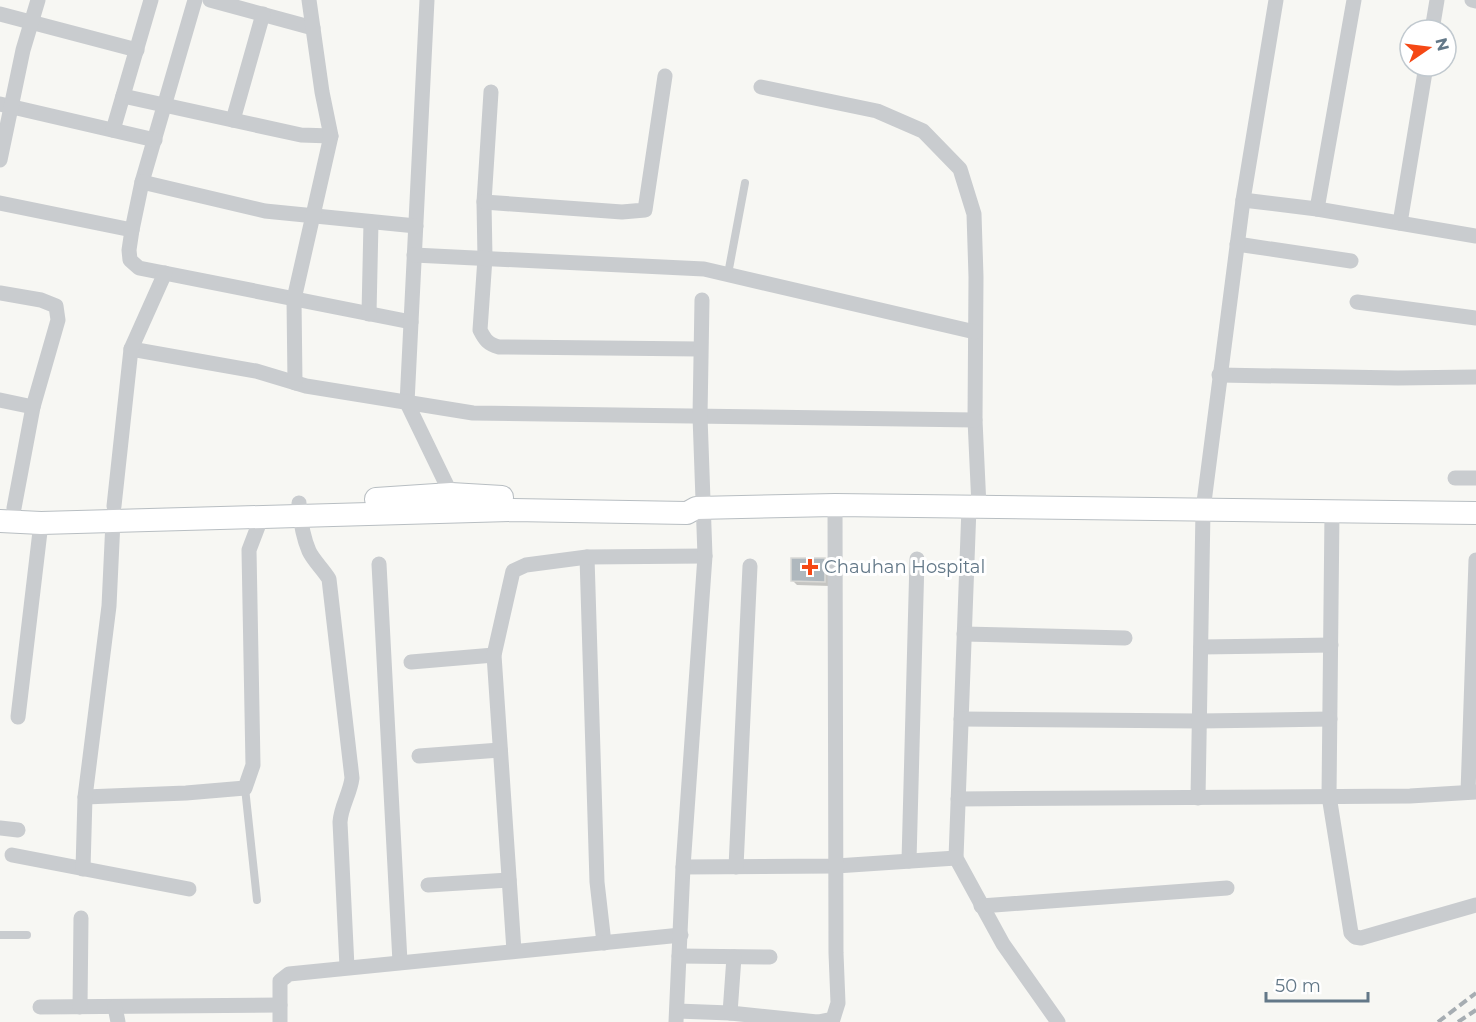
<svg xmlns="http://www.w3.org/2000/svg" width="1476" height="1022" font-family="Montserrat,sans-serif">
<style>
.shadow{fill:#0003}
.building{fill:#afb8be;stroke:#d9d9d6;stroke-width:1.5}
.lines{fill:none;stroke-linecap:round;stroke-linejoin:round}
.secondary-casing{stroke:#b8bec2;stroke-width:24}
.lane{stroke:#c9cccf;stroke-width:8}
.street{stroke:#c9cccf;stroke-width:15}
.secondary{stroke:#fff;stroke-width:22}
.rail{stroke:#a6adb2;stroke-width:4;stroke-dasharray:9 4.5;stroke-linecap:butt}
.poi-dot{fill:#f54815;stroke:#fff;stroke-width:2}
.labels{text-anchor:middle;dominant-baseline:central;stroke-width:6;stroke-linejoin:round;paint-order:stroke}
.poi-label{font-size:18px;fill:#637888;stroke:#fff;text-anchor:start}
</style>
<rect width="100%" height="100%" fill="#f7f7f3"/>
<!-- shadow -->
<path class="shadow" d="M 825,559 L 830,564 L 830,586 L 797,585 L 793,581 Z"/>
<!-- building -->
<path class="building" d="M 791,558 L 825,558 L 825,582 L 791,581 Z"/>
<g class="lines">
<defs>
<g id="secondary">
<path d="M 376,499 L 451,494 L 502,497"/>
<path d="M 0,521 L 41,523 L 513,510 L 687,513 L 696,508 L 835,505 L 1476,513"/>
</g>
</defs>
<!-- secondary casing -->
<use href="#secondary" class="secondary-casing"/>
<!-- lane -->
<g class="lane">
<path d="M 728,274 L 745,183"/>
<path d="M 245,788 L 257,900"/>
<path d="M 0,935 L 27,935"/>
</g>
<!-- street -->
<g class="street">
<path d="M 195,0 L 142,182 L 132,230 L 129,250 L 130,260 L 139,268 L 411,322"/>
<path d="M 210,0 L 313,28"/>
<path d="M 427,0 L 407,403 L 451,494"/>
<path d="M 1472,0 L 1476,1"/>
<path d="M 0,14 L 137,50"/>
<path d="M 1432,30 L 1437,0"/>
<path d="M 761,87 L 877,111 L 923,131 L 960,169 L 974,214 L 976,277 L 975,420 L 979,507"/>
<path d="M 491,92 L 484,202 L 485,258 L 480,330 C 485,340 488,344 499,347 L 699,349"/>
<path d="M 123,96 L 301,135 L 331,136"/>
<path d="M 0,104 L 155,140"/>
<path d="M 233,120 L 263,14"/>
<path d="M 113,130 L 151,0"/>
<path d="M 0,160 L 23,50 L 38,0"/>
<path d="M 142,182 L 265,211 L 416,226"/>
<path d="M 1243,200 L 1317,209 L 1476,236"/>
<path d="M 484,202 L 622,212 L 645,210 L 665,76"/>
<path d="M 0,203 L 132,230"/>
<path d="M 1317,209 L 1354,0"/>
<path d="M 1400,223 L 1426,66"/>
<path d="M 1237,244 L 1351,261"/>
<path d="M 414,255 L 704,269 L 975,332"/>
<path d="M 0,293 L 41,300 L 56,306 L 58,320 L 33,407 L 14,508"/>
<path d="M 1357,302 L 1476,318"/>
<path d="M 369,314 L 371,222"/>
<path d="M 131,349 L 256,371 L 306,386 L 473,413 L 975,420"/>
<path d="M 1219,375 L 1398,378 L 1476,377"/>
<path d="M 295,383 L 294,299 L 331,136 L 322,92 L 309,0"/>
<path d="M 0,400 L 33,407"/>
<path d="M 1455,478 L 1476,478"/>
<path d="M 299,503 C 300,518 303,537 309,551 C 313,560 323,569 329,579 L 352,778 C 350,794 341,806 340,822 L 347,967"/>
<path d="M 114,506 L 131,349 L 165,273"/>
<path d="M 969,507 L 956,858 L 1003,944 L 1058,1022"/>
<path d="M 1332,512 L 1329,796 L 1351,933 L 1355,937 L 1361,938 L 1476,905"/>
<path d="M 587,557 L 597,882 L 604,943"/>
<path d="M 379,564 L 400,962"/>
<path d="M 964,634 L 1125,638"/>
<path d="M 1201,647 L 1331,645"/>
<path d="M 411,662 L 494,655"/>
<path d="M 18,717 L 41,523"/>
<path d="M 961,719 L 1199,721 L 1330,719"/>
<path d="M 419,756 L 500,750"/>
<path d="M 1468,792 L 1476,560"/>
<path d="M 85,797 L 186,793 L 245,788 L 253,765 L 249,550 L 262,516"/>
<path d="M 1198,798 L 1203,510 L 1243,200 L 1276,0"/>
<path d="M 958,799 L 1410,796 L 1476,792"/>
<path d="M 0,828 L 18,830"/>
<path d="M 12,855 L 189,889"/>
<path d="M 909,861 L 917,559"/>
<path d="M 683,867 L 836,866 L 956,858"/>
<path d="M 736,867 L 750,566"/>
<path d="M 83,869 L 85,797 L 109,606 L 113,521"/>
<path d="M 428,885 L 509,880"/>
<path d="M 981,906 L 1227,888"/>
<path d="M 514,951 L 494,655 L 513,571 L 526,565 L 587,557 L 705,556"/>
<path d="M 679,956 L 770,957"/>
<path d="M 40,1007 L 280,1005"/>
<path d="M 80,1007 L 81,918"/>
<path d="M 115,1007 L 118,1022"/>
<path d="M 677,1011 L 730,1013 L 817,1022"/>
<path d="M 730,1013 L 734,957"/>
<path d="M 280,1022 L 280,981 L 289,974 L 681,935"/>
<path d="M 676,1022 L 683,867 L 705,556 L 700,416 L 702,300"/>
<path d="M 818,1022 L 833,1019 L 838,1003 L 836,953 L 835,505"/>
</g>
<!-- secondary -->
<use href="#secondary" class="secondary"/>
<!-- rail -->
<g class="rail">
<path d="M 1438,1022 L 1476,993"/>
<path d="M 1458,1022 L 1476,1010"/>
</g>
</g>
<!-- markers -->
<path class="poi-dot" d="M807 558h6v6h6v6h-6v6h-6v-6h-6v-6h6z"/>
<g class="labels">
<!-- poi labels -->
<g class="poi-label">
<text x="824" y="567">Chauhan Hospital</text>
</g>
</g>
<!-- north arrow -->
<g transform="translate(1428 48) rotate(76)"><circle r="28" fill="#ffffff" stroke="#c1c9cf" stroke-width="1.5"/>
<path d="M0-4.5L10 22L0 15L-10 22Z" fill="#f54815"/>
<text y="-9" font-size="16" font-weight="bold" text-anchor="middle" fill="#637888">N</text>
</g>
<!-- scale -->
<path d="M1266 992v9h102v-9" fill="none" stroke="#637888" stroke-width="3"/>
<text x="1275" y="992" font-size="18" fill="#637888" stroke="#ffffff" stroke-width="4.5" paint-order="stroke">50 m</text>
</svg>
